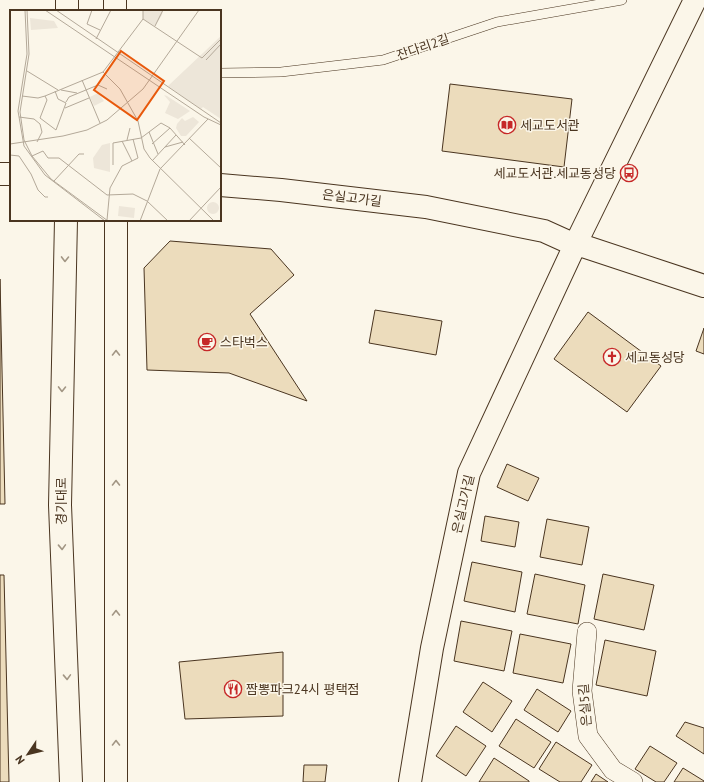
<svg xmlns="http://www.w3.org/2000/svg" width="704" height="782" font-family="'PT Sans','Noto Sans KR',sans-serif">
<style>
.building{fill:#ecdcbc;stroke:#4a3520}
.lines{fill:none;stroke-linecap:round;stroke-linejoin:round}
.service-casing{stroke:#4a3520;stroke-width:10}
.minor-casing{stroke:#4a3520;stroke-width:20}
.tertiary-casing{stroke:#4a3520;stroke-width:24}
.primary-casing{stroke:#4a3520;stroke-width:24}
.service{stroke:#fbf6e9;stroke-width:9}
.minor{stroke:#fbf6e9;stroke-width:19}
.tertiary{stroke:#fbf6e9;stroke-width:22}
.primary{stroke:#fbf6e9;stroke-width:22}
.oneway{stroke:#a29684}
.labels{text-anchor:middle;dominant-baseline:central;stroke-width:3;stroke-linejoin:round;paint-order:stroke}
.street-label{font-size:13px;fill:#4a3520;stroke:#fbf6e9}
.poi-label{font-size:13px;fill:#4a3520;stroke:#fbf6e9;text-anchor:start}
.inset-road{fill:none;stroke:#b4a999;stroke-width:1}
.view{fill:#e8590c;fill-opacity:0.15;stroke:#e8590c;stroke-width:2}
.inset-edge{fill:none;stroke:#4a3520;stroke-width:2}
</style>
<rect width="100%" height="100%" fill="#fbf6e9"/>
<!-- building -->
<g class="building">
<path d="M 450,84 L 572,99 L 564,167 L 442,151 Z"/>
<path d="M 170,241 L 271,249 L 294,275 L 250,314 L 307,401 L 229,373 L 147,370 L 144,268 Z"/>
<path d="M 0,279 L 5,504 L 0,504 Z"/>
<path d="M 375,310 L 442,321 L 436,355 L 369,343 Z"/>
<path d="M 588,312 L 661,366 L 627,412 L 554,359 Z"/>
<path d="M 704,328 L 704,354 L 696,351 Z"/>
<path d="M 507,464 L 539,478 L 528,501 L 497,487 Z"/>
<path d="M 485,516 L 519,522 L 515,547 L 481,541 Z"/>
<path d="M 547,519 L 589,527 L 582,565 L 540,557 Z"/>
<path d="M 472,562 L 522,572 L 515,612 L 464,601 Z"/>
<path d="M 535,574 L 585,585 L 578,624 L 527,614 Z"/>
<path d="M 603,574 L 654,585 L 644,630 L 594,619 Z"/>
<path d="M 0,575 L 4,575 L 9,782 L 0,782 Z"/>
<path d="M 461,621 L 512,631 L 504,671 L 454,661 Z"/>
<path d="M 520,634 L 571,644 L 563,683 L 513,673 Z"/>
<path d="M 605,640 L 656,651 L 647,696 L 596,685 Z"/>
<path d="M 283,652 L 283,716 L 185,719 L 179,662 Z"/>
<path d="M 483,682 L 512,701 L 492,732 L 463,712 Z"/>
<path d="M 537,689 L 571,711 L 558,732 L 524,710 Z"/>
<path d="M 516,719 L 551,742 L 534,768 L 499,746 Z"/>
<path d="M 685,722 L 704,728 L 704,754 L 676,736 Z"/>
<path d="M 456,726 L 486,746 L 466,776 L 436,756 Z"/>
<path d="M 556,742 L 592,765 L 581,782 L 560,782 L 539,769 Z"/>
<path d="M 650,746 L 677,763 L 664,782 L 656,782 L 635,769 Z"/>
<path d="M 494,758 L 529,781 L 529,782 L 479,782 Z"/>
<path d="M 304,765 L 327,765 L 325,782 L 303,782 Z"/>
<path d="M 683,768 L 704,781 L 704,782 L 674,782 Z"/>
<path d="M 596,774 L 608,782 L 591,782 Z"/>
</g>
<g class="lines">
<defs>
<path id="service" d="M 220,73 L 281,72 L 383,60 L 497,22 L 622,0"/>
<path id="minor" d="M 587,632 L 582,691 L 588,736 L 613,770 L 633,782"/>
<g id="tertiary">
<path d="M 0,174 L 11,174"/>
<path d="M 220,185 L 281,190 L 426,207 L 544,231 L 575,245 L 586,247 L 704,286"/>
<path d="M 410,782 L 432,648 L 469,473 L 575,245 L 695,0"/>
</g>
<g id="primary">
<path d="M 67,0 L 67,11"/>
<path d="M 115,0 L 115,11"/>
<path d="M 66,220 L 60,505 L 71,782"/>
<path d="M 116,220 L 116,782"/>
</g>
</defs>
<!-- service casing -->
<use href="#service" class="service-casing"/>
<!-- minor casing -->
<use href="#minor" class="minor-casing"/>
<!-- tertiary casing -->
<use href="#tertiary" class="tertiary-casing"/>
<!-- primary casing -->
<use href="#primary" class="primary-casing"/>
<!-- service -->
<use href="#service" class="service"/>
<!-- minor -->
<use href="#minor" class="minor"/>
<!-- tertiary -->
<use href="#tertiary" class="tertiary"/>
<!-- primary -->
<use href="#primary" class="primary"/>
</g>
<!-- one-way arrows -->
<defs><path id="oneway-chevron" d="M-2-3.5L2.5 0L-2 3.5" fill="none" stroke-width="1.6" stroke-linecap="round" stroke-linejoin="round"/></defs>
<g class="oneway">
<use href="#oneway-chevron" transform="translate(65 259) rotate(91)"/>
<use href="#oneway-chevron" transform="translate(116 353) rotate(-90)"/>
<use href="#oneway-chevron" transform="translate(62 389) rotate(91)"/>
<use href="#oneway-chevron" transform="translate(116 483) rotate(-90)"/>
<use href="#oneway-chevron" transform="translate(62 547) rotate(88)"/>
<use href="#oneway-chevron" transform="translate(116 613) rotate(-90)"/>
<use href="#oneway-chevron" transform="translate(67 677) rotate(88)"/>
<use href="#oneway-chevron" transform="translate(116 743) rotate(-90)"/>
</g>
<!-- icons -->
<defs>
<symbol id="library-ring" viewBox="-11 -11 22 22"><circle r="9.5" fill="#fbf6e9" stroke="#c62828" stroke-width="1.5"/><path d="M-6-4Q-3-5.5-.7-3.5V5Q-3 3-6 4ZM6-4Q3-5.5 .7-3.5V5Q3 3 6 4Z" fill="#c62828"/></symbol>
<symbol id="bus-ring" viewBox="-11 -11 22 22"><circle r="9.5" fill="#fbf6e9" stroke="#c62828" stroke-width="1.5"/><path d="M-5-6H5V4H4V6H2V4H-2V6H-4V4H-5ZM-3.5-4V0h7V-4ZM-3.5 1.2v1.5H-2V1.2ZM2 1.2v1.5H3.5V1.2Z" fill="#c62828"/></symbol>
<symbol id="cafe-ring" viewBox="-11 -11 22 22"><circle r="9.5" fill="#fbf6e9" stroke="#c62828" stroke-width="1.5"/><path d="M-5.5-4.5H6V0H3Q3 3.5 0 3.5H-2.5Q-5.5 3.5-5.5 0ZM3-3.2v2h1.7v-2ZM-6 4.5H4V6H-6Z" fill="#c62828"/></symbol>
<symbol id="church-ring" viewBox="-11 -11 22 22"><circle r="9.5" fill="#fbf6e9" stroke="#c62828" stroke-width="1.5"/><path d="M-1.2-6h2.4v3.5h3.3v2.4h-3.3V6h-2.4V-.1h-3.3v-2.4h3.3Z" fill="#c62828"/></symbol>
<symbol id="restaurant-ring" viewBox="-11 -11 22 22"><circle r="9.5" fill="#fbf6e9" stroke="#c62828" stroke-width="1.5"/><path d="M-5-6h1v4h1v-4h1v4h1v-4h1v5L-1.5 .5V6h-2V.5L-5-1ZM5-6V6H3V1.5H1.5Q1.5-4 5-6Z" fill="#c62828"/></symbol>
</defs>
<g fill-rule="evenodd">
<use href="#library-ring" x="497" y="115" width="20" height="20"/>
<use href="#bus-ring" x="619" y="163" width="20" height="20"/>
<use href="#cafe-ring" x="197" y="332" width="20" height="20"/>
<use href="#church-ring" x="602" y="347" width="20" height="20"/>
<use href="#restaurant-ring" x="223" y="679" width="20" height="20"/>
</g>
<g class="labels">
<!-- street labels -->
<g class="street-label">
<text transform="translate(423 47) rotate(-19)">잔다리2길</text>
<text transform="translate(352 198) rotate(7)">은실고가길</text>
<text transform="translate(61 501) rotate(-90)">경기대로</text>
<text transform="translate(463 504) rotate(-77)">은실고가길</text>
<text transform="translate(585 705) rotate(-95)">은실5길</text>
</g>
<!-- poi labels -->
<g class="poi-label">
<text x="520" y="125">세교도서관</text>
<text x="616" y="173" text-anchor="end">세교도서관.세교동성당</text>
<text x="220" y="342">스타벅스</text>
<text x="625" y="357">세교동성당</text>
<text x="246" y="689">짬뽕파크24시 평택점</text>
</g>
</g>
<!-- overview -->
<g transform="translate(10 10)">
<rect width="211" height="211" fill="#fbf6e9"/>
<path d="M 133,0 L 153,0 L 152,5 L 145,16 L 133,9 ZM 20,8 L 44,11 L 48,18 L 21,20 ZM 211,26 L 211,109 L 193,97 L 191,99 L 158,76 ZM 88,83 L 94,91 L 84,96 L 80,87 ZM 154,85 L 157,86 L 180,101 L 168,109 L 155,103 L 160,92 ZM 183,107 L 189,112 L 176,126 L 171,126 L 166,118 L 167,114 L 172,108 L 175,111 ZM 100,133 L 100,162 L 84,158 L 83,148 L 92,135 ZM197 198a6 6 0 1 1 12 0a6 6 0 1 1-12 0ZM 109,196 L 125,198 L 124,208 L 108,206 Z" fill="#ede6d9"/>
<path class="inset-road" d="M 15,0 L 17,44 L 8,101 L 14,136 L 35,165 L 95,211M 17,0 L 19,44 L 10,102 L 14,130 L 22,146 L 41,169 L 98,211M 35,0 L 194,107 L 211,115M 46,0 L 211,113M 82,0 L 77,14 L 90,20M 133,9 L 192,48 L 211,29M 145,16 L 153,0M 86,29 L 101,0M 196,50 L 211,34M 17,61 L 48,80M 93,62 L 110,79 L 128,111 L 134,139 L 140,148 L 204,211M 72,70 L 90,113M 51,80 L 67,83M 12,86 L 28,88 L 35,86 L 93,62 L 133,9 L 133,0M 35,86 L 37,90 L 30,108 L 46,120 L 56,93 L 48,89 L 45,81M 56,92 L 59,87 L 88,75 L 97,79M 55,98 L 79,88M 9,107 L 24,109 L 30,114 L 32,122 L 27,132M 139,122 L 148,144M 179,128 L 211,158M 117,130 L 120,118M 112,131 L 122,151M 0,134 L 53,126 L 77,120 L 97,110 L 133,79 L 189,0M 142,134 L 160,118M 155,137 L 173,132M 0,145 L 9,146 L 21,164 L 28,180 L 35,187 L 38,187M 22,146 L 33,141 L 38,148 L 49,148 L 97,185 L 123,184 L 137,191 L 158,211M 142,151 L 166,125M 103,155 L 103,133 L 131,128 L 151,113 L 160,118 L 175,135M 44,171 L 69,144 L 74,144M 97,210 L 100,178 L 112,156 L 128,148 L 123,129M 130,211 L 150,159 L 198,109M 179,211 L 211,177"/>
<path class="view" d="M 111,41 L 154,71 L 127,110 L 84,80 Z"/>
<rect width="211" height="211" class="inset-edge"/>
</g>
<!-- north arrow -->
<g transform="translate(28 754) rotate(235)" stroke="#fbf6e9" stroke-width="3" paint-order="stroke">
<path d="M0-3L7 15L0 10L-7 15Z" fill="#4a3520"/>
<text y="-6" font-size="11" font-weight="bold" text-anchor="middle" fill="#4a3520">N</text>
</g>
</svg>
